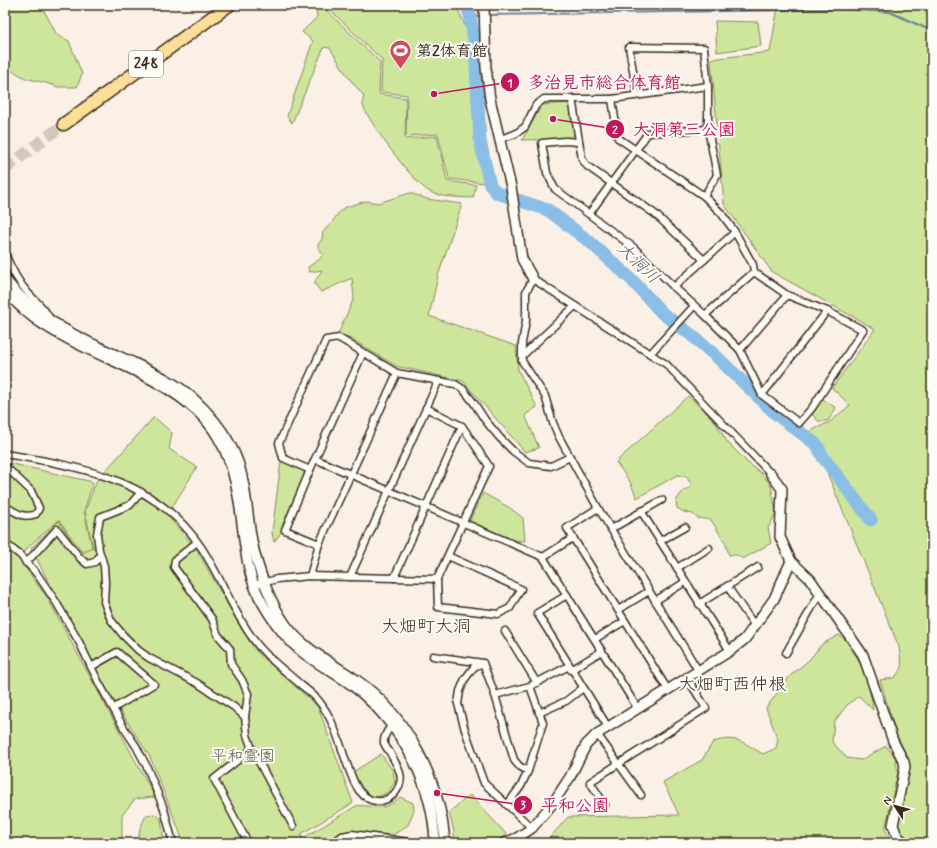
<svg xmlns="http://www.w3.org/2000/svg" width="937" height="848" font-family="Mynerve,'Klee One',sans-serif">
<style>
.green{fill:#cde69c;stroke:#84885d}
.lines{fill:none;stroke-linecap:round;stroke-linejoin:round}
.stream{stroke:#6b8397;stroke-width:2}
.river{stroke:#8bbee7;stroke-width:13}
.highway-tunnel{stroke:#d4c8bd;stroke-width:12;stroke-dasharray:12 6;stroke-linecap:butt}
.street-casing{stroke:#3b2a1e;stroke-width:9}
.secondary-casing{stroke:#3b2a1e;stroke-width:12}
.highway-casing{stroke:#3b2a1e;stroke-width:15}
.street{stroke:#fdfcf7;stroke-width:6}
.secondary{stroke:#fdfcf7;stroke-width:9}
.highway{stroke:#fcde96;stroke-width:12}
.labels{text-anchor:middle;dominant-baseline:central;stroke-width:4;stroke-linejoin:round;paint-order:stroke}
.shield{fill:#fdfcf7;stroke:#75695f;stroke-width:1}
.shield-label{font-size:15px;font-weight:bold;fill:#3b2a1e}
.poi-label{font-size:16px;font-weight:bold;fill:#3b2a1e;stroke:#fdfcf7;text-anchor:start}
.park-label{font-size:16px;fill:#60593e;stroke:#fdfcf7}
.water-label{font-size:17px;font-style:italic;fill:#53565a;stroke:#fdfcf7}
.quarter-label{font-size:18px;fill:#3b2a1e;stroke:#fdfcf7}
.leader{fill:none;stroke:#c2185b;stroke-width:1.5}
.callout-dot{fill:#c2185b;stroke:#fdfcf7;stroke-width:1.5}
.mark-label{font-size:12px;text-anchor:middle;font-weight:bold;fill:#fff}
.callout-label{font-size:17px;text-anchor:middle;font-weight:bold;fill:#c2185b;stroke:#fdfcf7;stroke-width:4;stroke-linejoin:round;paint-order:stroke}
</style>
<rect width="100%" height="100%" fill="#faf0e5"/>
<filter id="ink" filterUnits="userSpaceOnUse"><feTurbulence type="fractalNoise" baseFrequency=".025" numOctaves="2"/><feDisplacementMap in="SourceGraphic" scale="8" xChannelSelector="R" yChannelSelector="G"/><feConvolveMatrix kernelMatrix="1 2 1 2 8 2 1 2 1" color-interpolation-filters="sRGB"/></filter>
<g filter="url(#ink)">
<!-- green -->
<g class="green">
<path d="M 5,5 L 41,5 L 57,35 L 69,41 L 82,74 L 77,87 L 58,87 L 46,83 L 25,78 L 17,73 L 5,69 Z"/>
<path d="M 315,5 L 321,5 L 380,62 L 379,94 L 406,98 L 405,139 L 437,136 L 447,181 L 476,185 L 473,198 C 460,197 441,198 430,192 C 415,185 368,122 363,105 C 362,103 363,99 364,96 L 348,77 L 330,48 L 324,47 L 292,123 L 287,116 L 313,41 L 302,32 L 317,17 Z"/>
<path d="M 325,5 L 456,5 L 466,28 L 472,53 L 478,139 L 484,183 L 449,179 L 438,134 L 406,136 L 407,95 L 381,92 L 382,60 Z"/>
<path d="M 788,5 L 932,5 L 932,843 L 910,843 L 904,838 L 898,825 L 910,768 L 907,756 L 897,736 L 880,680 L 894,678 L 902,668 L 899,647 L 810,431 L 830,422 L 850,405 L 832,388 L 875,329 L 772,272 L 724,204 L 711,59 L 770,52 L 778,7 Z"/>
<path d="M 715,21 L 758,22 L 761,46 L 717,52 Z"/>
<path d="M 569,103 L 575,133 L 570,139 L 522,140 L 542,105 Z"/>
<path d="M 410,193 L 427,199 L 462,204 L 438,276 L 429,316 L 516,346 L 518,370 L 537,407 L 525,415 L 539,448 L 525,452 L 463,381 L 396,366 L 353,340 L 338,334 L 354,298 L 352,278 L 321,292 L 314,283 L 322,270 L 309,272 L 308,267 L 320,259 L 323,254 L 318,248 L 318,245 L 322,239 L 323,232 L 333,221 L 339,212 L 346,207 L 366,201 L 378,203 Z"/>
<path d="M 688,396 L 713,419 L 728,443 L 748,463 L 761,473 L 771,485 L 776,513 L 768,528 L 771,543 L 743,559 L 737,555 L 729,555 L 725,542 L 711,520 L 697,518 L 693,514 L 684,512 L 677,508 L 676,501 L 683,491 L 690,488 L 691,484 L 686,476 L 677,475 L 637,498 L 630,482 L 616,462 Z"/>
<path d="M 821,398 L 836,408 L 828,421 L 818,421 L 811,413 Z"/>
<path d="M 154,417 L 172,433 L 169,449 L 197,467 L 167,515 L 197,550 L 241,628 L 256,651 L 318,707 L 353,803 L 301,834 L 303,843 L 184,843 L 150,757 L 95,671 L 31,548 L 59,521 L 81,554 L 93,548 L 85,511 L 97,480 Z"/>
<path d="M 281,461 L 303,470 L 306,475 L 280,534 L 274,542 L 272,533 Z"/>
<path d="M 5,464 L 13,464 L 93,482 L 84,511 L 92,547 L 82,552 L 59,520 L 30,545 L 19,559 L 48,599 L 155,797 L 135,799 L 122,815 L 122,843 L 5,843 Z"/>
<path d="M 483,493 L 510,508 L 523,518 L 525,541 L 512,540 L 469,522 Z"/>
<path d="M 839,635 L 849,643 L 865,672 L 872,701 L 873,710 L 859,696 L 848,704 L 834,722 L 832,742 L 847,758 L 861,760 L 886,746 L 895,757 L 898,772 L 885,829 L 892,843 L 545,843 L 568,817 L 679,815 L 663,782 L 702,760 L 713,742 C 737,735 742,742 763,754 L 776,748 L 778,740 L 766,708 L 790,676 L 809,660 L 822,644 Z"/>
<path d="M 381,754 L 393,771 L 395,782 C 392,786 389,792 384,794 C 367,804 357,786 353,772 Z"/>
<path d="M 470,795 L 509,837 L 492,843 L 454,842 L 454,832 L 449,812 Z"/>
<path d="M 400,797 L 413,803 L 414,810 L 408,825 L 393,835 L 352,831 L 343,832 L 330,843 L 307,843 L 305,837 L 356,806 C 367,804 379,810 389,805 C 393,803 397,800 400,797 Z"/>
<path d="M 155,814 L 161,819 L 164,843 L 138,843 L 140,829 L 146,815 Z"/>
<path d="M 353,838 L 383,843 L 337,843 L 340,840 Z"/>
</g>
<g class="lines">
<!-- stream -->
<g class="stream">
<path d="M 488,15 L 845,9 L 890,12 L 932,31"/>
<path d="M 470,16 L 481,16"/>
</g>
<!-- river -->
<path class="river" d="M 467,5 L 470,16 L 475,47 L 480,141 L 490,185 L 497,193 L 548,210 L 590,242 L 631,279 L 662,313 L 689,333 L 717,357 L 776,414 L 817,445 L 823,457 L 871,520"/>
<!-- highway-tunnel -->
<path class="highway-tunnel" d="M 5,169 L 64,124"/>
<defs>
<g id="street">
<path d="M 637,95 L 629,47 L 704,48 L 708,86 L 708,129 L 717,175 L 704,196"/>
<path d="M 572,98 L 582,159 L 587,166 L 655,214 L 704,260"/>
<path d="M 500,139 L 515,134 L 525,127 L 536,105 L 544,99 L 612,99 L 708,86"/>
<path d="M 579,142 L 565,141 L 542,143 L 547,173 L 555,189 L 633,247 L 674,287 L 705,315 L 740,350 L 762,395 L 799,423 L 812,408 L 863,330 L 827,311 L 787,295 L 754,272 L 753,265 L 735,232 L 721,213 L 704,196 L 618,138 L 612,99"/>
<path d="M 589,214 L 648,133 L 708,129"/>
<path d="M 5,254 C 11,268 17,281 28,293 C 36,302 44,307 50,319"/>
<path d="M 674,287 L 735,232"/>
<path d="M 705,315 L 754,272"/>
<path d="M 740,350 L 787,295"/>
<path d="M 650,354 L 694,306"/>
<path d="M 522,356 L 575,306"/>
<path d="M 762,395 L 827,311"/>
<path d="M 426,408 L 462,426 L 489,466 L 437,579 L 438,607 L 498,614 L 510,608 L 521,589 L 448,556"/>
<path d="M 5,454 C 79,466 156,479 201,547 C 219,574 231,606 249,633 C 262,654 283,669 301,685 C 306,689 313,694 318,700 C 338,724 342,757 355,784 C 359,792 367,801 377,801 C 383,802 390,798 394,794 C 408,778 397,766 389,751 C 387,749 385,745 384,743 C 383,736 388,730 391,726"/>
<path d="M 315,459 L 543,557 L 638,709"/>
<path d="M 5,466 L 31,491 L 39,508 L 36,514 C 23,519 17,513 5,506"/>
<path d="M 310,470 L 283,458 L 279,443 L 326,340 L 339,338 L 397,373 L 455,384 L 463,389 L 474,403 L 485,420 L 500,438 L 513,451 L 529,463 L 551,466 L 570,457"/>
<path d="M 141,492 L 130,505 L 100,517 L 97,534 L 99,550 L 104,566 L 105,583 L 104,602 L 111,620 L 123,635 L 138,650 L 149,658 L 197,683 L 234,707 L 245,717 L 247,735 L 252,749 L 293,826"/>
<path d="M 598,508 L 567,528 L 668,690"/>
<path d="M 641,511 L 730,651"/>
<path d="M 611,529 L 662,500"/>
<path d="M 660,541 L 685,527"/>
<path d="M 197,542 L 175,560 L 174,567 L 212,619 L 218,635 L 230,649 L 231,664 L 242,680 L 248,694 L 245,717"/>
<path d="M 5,543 L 20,555 L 37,574 L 56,602 L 79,642 L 99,683 L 124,728 L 136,746 L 146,765 L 164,809 L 173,843"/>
<path d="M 319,544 L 285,530 L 310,470 L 363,353"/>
<path d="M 543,557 L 573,538"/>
<path d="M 26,563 L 57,529 L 80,558 L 87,564 L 95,562 L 100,555"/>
<path d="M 677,568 L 709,548"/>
<path d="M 310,576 L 319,544 L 397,373"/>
<path d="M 350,577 L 438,382"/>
<path d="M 394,578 L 462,426"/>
<path d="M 254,585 L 277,579 L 310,576 L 437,579"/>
<path d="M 727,586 L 755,626"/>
<path d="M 567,595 L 537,613 L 608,727"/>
<path d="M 655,601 L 685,582"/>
<path d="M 699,604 L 758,567"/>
<path d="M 618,610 L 649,591"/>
<path d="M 505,631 L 537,683"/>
<path d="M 595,639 L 625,621"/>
<path d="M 786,653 L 820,593"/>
<path d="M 433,656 L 483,663 L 495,695 L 514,760 L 519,766 L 528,771"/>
<path d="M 483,663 L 474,667 L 465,679 L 460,691 L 458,704 L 465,730 L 484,783 L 532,828"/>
<path d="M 91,667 L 117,652 L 154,684 L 114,708"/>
<path d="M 571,670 L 602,651"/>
<path d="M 698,670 L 598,508 L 559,437 L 553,423 L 545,396 L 522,361 L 522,343 L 526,321 L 526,292 L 533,279 L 666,364 L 771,474"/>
<path d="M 495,695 L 530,686 L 569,666"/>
<path d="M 539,713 L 566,701 L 583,688"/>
<path d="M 597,734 L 641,795"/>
<path d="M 507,805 L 521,786 L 528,771 L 543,723 L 530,686"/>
<path d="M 605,805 L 590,782 L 706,708 L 687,678"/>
<path d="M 248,843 L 214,779 L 252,749"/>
<path d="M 333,843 L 342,836 L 352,834 L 415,843"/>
</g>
<g id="secondary">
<path d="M 484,5 L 486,68 L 490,99 L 511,187 L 522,259 L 533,279"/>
<path d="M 5,279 C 37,321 87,342 134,363 C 155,373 178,384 195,400 C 213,417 230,439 238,462 C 247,488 247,515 252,541 C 257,567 270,603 286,625 C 304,650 333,663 358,681 C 407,715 441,783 445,843"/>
<path d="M 5,291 C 17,304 29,316 44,325 C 94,358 155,371 199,413 C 221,434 233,466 238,496 C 245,533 243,571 263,604 C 274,623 288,642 306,655 C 321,666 338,675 353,686 C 400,723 433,782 435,843"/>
<path d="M 771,474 L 782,489 L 780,537 L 791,561 L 810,579 L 863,655 L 893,741 L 904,762 L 905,767 L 893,825 L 897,836 L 905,843"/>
<path d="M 504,843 L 517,838 L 532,828 L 553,803 L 570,777 L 586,745 L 597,734 L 730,651 L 745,639 L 774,599 L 791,561"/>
</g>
<path id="highway" d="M 64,124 L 229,5"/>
</defs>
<!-- street casing -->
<use href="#street" class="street-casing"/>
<!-- secondary casing -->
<use href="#secondary" class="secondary-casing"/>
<!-- highway casing -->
<use href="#highway" class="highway-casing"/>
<!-- street -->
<use href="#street" class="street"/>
<!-- secondary -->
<use href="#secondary" class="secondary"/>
<!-- highway -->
<use href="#highway" class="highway"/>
</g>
</g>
<!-- icons -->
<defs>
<symbol id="stadium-pin" viewBox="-11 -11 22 30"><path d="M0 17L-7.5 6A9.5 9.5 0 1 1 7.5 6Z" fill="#d1495b" stroke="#fdfcf7"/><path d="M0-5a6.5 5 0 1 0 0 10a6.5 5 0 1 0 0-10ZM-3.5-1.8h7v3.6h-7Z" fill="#fff"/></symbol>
</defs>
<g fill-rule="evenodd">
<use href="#stadium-pin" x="388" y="38" width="25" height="34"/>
</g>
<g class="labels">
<!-- shield labels -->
<rect class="shield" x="129" y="51" width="34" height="26" rx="3"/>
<g class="shield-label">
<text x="146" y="64">248</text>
</g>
<!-- poi labels -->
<g class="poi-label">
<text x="416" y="51">第2体育館</text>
</g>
<!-- park labels -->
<g class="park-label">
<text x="243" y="756">平和霊園</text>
</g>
<!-- water labels -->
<g class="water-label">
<text transform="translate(638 263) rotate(44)">大洞川</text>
</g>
<!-- quarter labels -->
<g class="quarter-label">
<text x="426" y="627">大畑町大洞</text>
<text x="732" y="685">大畑町西仲根</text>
</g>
</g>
<!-- callouts -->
<path class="leader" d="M434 94L510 82M553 119L615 129M437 793L523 805"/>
<g class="callout-dot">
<circle cx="434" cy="94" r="4"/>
<circle cx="553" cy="119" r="4"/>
<circle cx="437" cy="793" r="4"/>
<circle cx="510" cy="82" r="10"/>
<circle cx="615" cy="129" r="10"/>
<circle cx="523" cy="805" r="10"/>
</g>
<g class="mark-label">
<text x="510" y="87">1</text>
<text x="615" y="134">2</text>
<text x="523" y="809">3</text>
</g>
<g class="callout-label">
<text x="604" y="88">多治見市総合体育館</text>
<text x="684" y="135">大洞第三公園</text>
<text x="575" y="811">平和公園</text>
</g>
<!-- margin -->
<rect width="937" height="848" fill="none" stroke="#fdfcf7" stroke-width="20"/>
<rect x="10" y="10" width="917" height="828" fill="none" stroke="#3b2a1e" stroke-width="1.5" filter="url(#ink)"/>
<!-- north arrow -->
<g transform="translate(895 806) rotate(306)" stroke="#fdfcf7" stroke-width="3" paint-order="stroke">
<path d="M0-3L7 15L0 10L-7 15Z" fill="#3b2a1e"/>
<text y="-6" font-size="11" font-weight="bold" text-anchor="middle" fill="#3b2a1e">N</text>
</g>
</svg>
